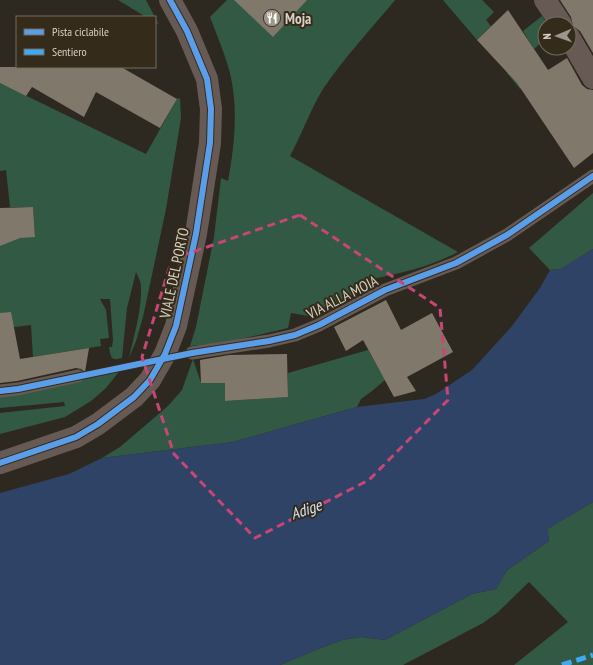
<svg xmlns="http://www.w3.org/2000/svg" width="593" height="665" font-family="'PT Sans Narrow',sans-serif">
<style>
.green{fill:#325943}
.water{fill:#2f4366}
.building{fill:#80786b}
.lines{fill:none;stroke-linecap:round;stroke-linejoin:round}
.lane{stroke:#675a55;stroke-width:13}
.street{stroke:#675a55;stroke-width:22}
.quiet{stroke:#3fa9f5;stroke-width:5;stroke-dasharray:10 5;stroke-linecap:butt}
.cycleway-casing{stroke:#342b1a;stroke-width:8}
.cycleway{stroke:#5a9eea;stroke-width:6}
.marked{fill:none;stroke:#c74676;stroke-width:3;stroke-dasharray:8 5;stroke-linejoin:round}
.labels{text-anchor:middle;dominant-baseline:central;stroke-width:4;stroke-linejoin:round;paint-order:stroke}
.poi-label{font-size:15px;font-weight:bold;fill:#d7d0c6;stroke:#342b1a;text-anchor:start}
.street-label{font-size:15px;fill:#d7d0c6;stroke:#342b1a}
.water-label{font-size:16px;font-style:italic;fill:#d1e2fc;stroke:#342b1a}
</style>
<rect width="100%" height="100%" fill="#2e2920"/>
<!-- green -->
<g class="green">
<path d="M 118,0 L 146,0 L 159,25 L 155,22 L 155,17 L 146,17 Z"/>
<path d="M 227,0 L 395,0 C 371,29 344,58 323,89 C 310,110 302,134 290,156 L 458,252 C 430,267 398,274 367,280 L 364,289 L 361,292 L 314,314 L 308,316 L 291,313 L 288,328 L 224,343 L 190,346 L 196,327 L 214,237 L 221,178 L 228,181 C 235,144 239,102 228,66 C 223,49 216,33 210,17 Z"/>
<path d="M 443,0 L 482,0 L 494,12 L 486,20 L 491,26 L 477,40 Z"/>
<path d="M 542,16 L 547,24 L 545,24 L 545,39 L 534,49 L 548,70 L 520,89 L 507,73 L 534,49 L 523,31 Z"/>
<path d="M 0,83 L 146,154 L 177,99 L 180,98 L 181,118 L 166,209 L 143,317 L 136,341 L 129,358 C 134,336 142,309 141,287 C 141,281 138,277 136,272 L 127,308 L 122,358 C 111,361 111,358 109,347 L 112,347 L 113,340 L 110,299 L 100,299 L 106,310 L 109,338 L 100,339 L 101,346 L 33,357 L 31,325 L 6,328 L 0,319 L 0,246 L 13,238 L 35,236 L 33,207 L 10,207 L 6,170 L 0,171 Z"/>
<path d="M 593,193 L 593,249 L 561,269 L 550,270 L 529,248 Z"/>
<path d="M 368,350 L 385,380 L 372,391 L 361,399 L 357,407 L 233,442 L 102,458 L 120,447 L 168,406 L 182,390 L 193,359 L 201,383 L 225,383 L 225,401 L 288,397 L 288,373 Z"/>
<path d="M 121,369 L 106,388 L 91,401 L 65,417 L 0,434 L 0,413 L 65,406 L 64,402 L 0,408 L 0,395 L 13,394 Z"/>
<path d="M 593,502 L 593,665 L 514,665 L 568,622 L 529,582 L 497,613 L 483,623 L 403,665 L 280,665 L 313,651 L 342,640 L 361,637 L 385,640 L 472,594 L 496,589 L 507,570 L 549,541 L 547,529 Z"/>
</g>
<!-- water -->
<path class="water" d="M 593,249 L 593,502 L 548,529 L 549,541 L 507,570 L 496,589 L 472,594 L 385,640 L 361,637 L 342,640 L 313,651 L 280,665 L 0,665 L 0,493 L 69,474 L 102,458 L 233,442 L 357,407 L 424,399 L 436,394 L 472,370 L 512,326 L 540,288 L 550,270 L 561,269 Z"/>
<!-- building -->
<g class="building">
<path d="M 234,0 L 307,0 L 273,37 Z"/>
<path d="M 560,0 L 593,0 L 593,53 L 580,31 L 573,26 L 571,17 Z"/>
<path d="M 508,10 L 548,70 L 567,58 L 582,85 L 587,89 L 593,90 L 593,153 L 574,168 L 517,83 L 477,40 Z"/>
<path d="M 0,67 L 121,67 L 177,99 L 160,128 L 96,92 L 84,117 L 32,87 L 26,96 L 0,83 Z"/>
<path d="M 33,207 L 35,237 L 20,238 L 0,246 L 0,208 Z"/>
<path d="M 386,300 L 401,330 L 432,313 L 453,352 L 407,377 L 416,391 L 394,397 L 363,340 L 346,351 L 334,327 Z"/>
<path d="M 11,312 L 20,359 L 89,348 L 85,372 L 81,369 L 76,368 L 17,381 L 0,383 L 0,313 Z"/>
<path d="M 287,354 L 288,397 L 225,401 L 225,383 L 201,383 L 200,360 L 229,355 Z"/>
</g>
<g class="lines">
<!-- lane -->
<g class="lane">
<path d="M 192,353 L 269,341 L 295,335 L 319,325 L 385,290 L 456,263 L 507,235 L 593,176"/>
<path d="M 0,391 L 18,389 L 78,376"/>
</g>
<!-- street -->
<g class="street">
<path d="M 545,0 L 561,24"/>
<path d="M 569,37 L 593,78"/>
<path d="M 0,463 L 76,437 L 98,424 L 134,397 L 150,380 L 165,354 L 176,326 L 196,234 L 210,143 L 211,109 L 207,79 L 187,31 L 170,0"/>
</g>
<!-- quiet -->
<path class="quiet" d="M 562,665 L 593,655"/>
<defs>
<g id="cycleway">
<path d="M 0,391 L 18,389 L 192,353 L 269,341 L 295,335 L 319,325 L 385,290 L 456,263 L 507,235 L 593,176"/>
<path d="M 0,463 L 76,437 L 98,424 L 134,397 L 150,380 L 165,354 L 176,326 L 196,234 L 210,143 L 211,109 L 207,79 L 187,31 L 170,0"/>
</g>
</defs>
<!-- cycleway casing -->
<use href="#cycleway" class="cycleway-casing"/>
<!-- cycleway -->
<use href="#cycleway" class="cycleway"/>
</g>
<!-- marked area -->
<path class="marked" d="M 300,215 L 440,308 L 448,400 L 369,480 L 255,538 L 174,454 L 142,357 L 172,259 Z"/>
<!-- icons -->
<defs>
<symbol id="restaurant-disc" viewBox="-11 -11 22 22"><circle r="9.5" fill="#9c968c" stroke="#342b1a"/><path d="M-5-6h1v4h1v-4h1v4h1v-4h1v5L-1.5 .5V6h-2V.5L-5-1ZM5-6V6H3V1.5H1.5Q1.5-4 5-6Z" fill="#fff"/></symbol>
</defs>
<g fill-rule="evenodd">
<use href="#restaurant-disc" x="262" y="8" width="20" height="20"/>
</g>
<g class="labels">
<!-- poi labels -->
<g class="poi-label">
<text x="285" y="18">Moja</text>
</g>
<!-- street labels -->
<g class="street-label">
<text transform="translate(174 273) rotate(-78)">VIALE DEL PORTO</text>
<text transform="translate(342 297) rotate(-27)">VIA ALLA MOIA</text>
</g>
<!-- water labels -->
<g class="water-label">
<text transform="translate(306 509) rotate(-19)">Adige</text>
</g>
</g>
<!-- legend -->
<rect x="16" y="16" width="140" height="52" fill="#342b1a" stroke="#756d5f"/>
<rect x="24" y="29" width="20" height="6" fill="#5a9eea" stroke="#756d5f"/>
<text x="52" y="36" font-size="12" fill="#d7d0c6">Pista ciclabile</text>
<rect x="24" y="49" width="20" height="6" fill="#3fa9f5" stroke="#756d5f"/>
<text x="52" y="56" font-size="12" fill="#d7d0c6">Sentiero</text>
<!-- north arrow -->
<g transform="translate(557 36) rotate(268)"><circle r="19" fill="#342b1a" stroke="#756d5f"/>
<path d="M0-3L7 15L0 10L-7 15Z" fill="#9c968c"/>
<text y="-6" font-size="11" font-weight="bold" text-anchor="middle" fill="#d7d0c6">N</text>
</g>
</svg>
